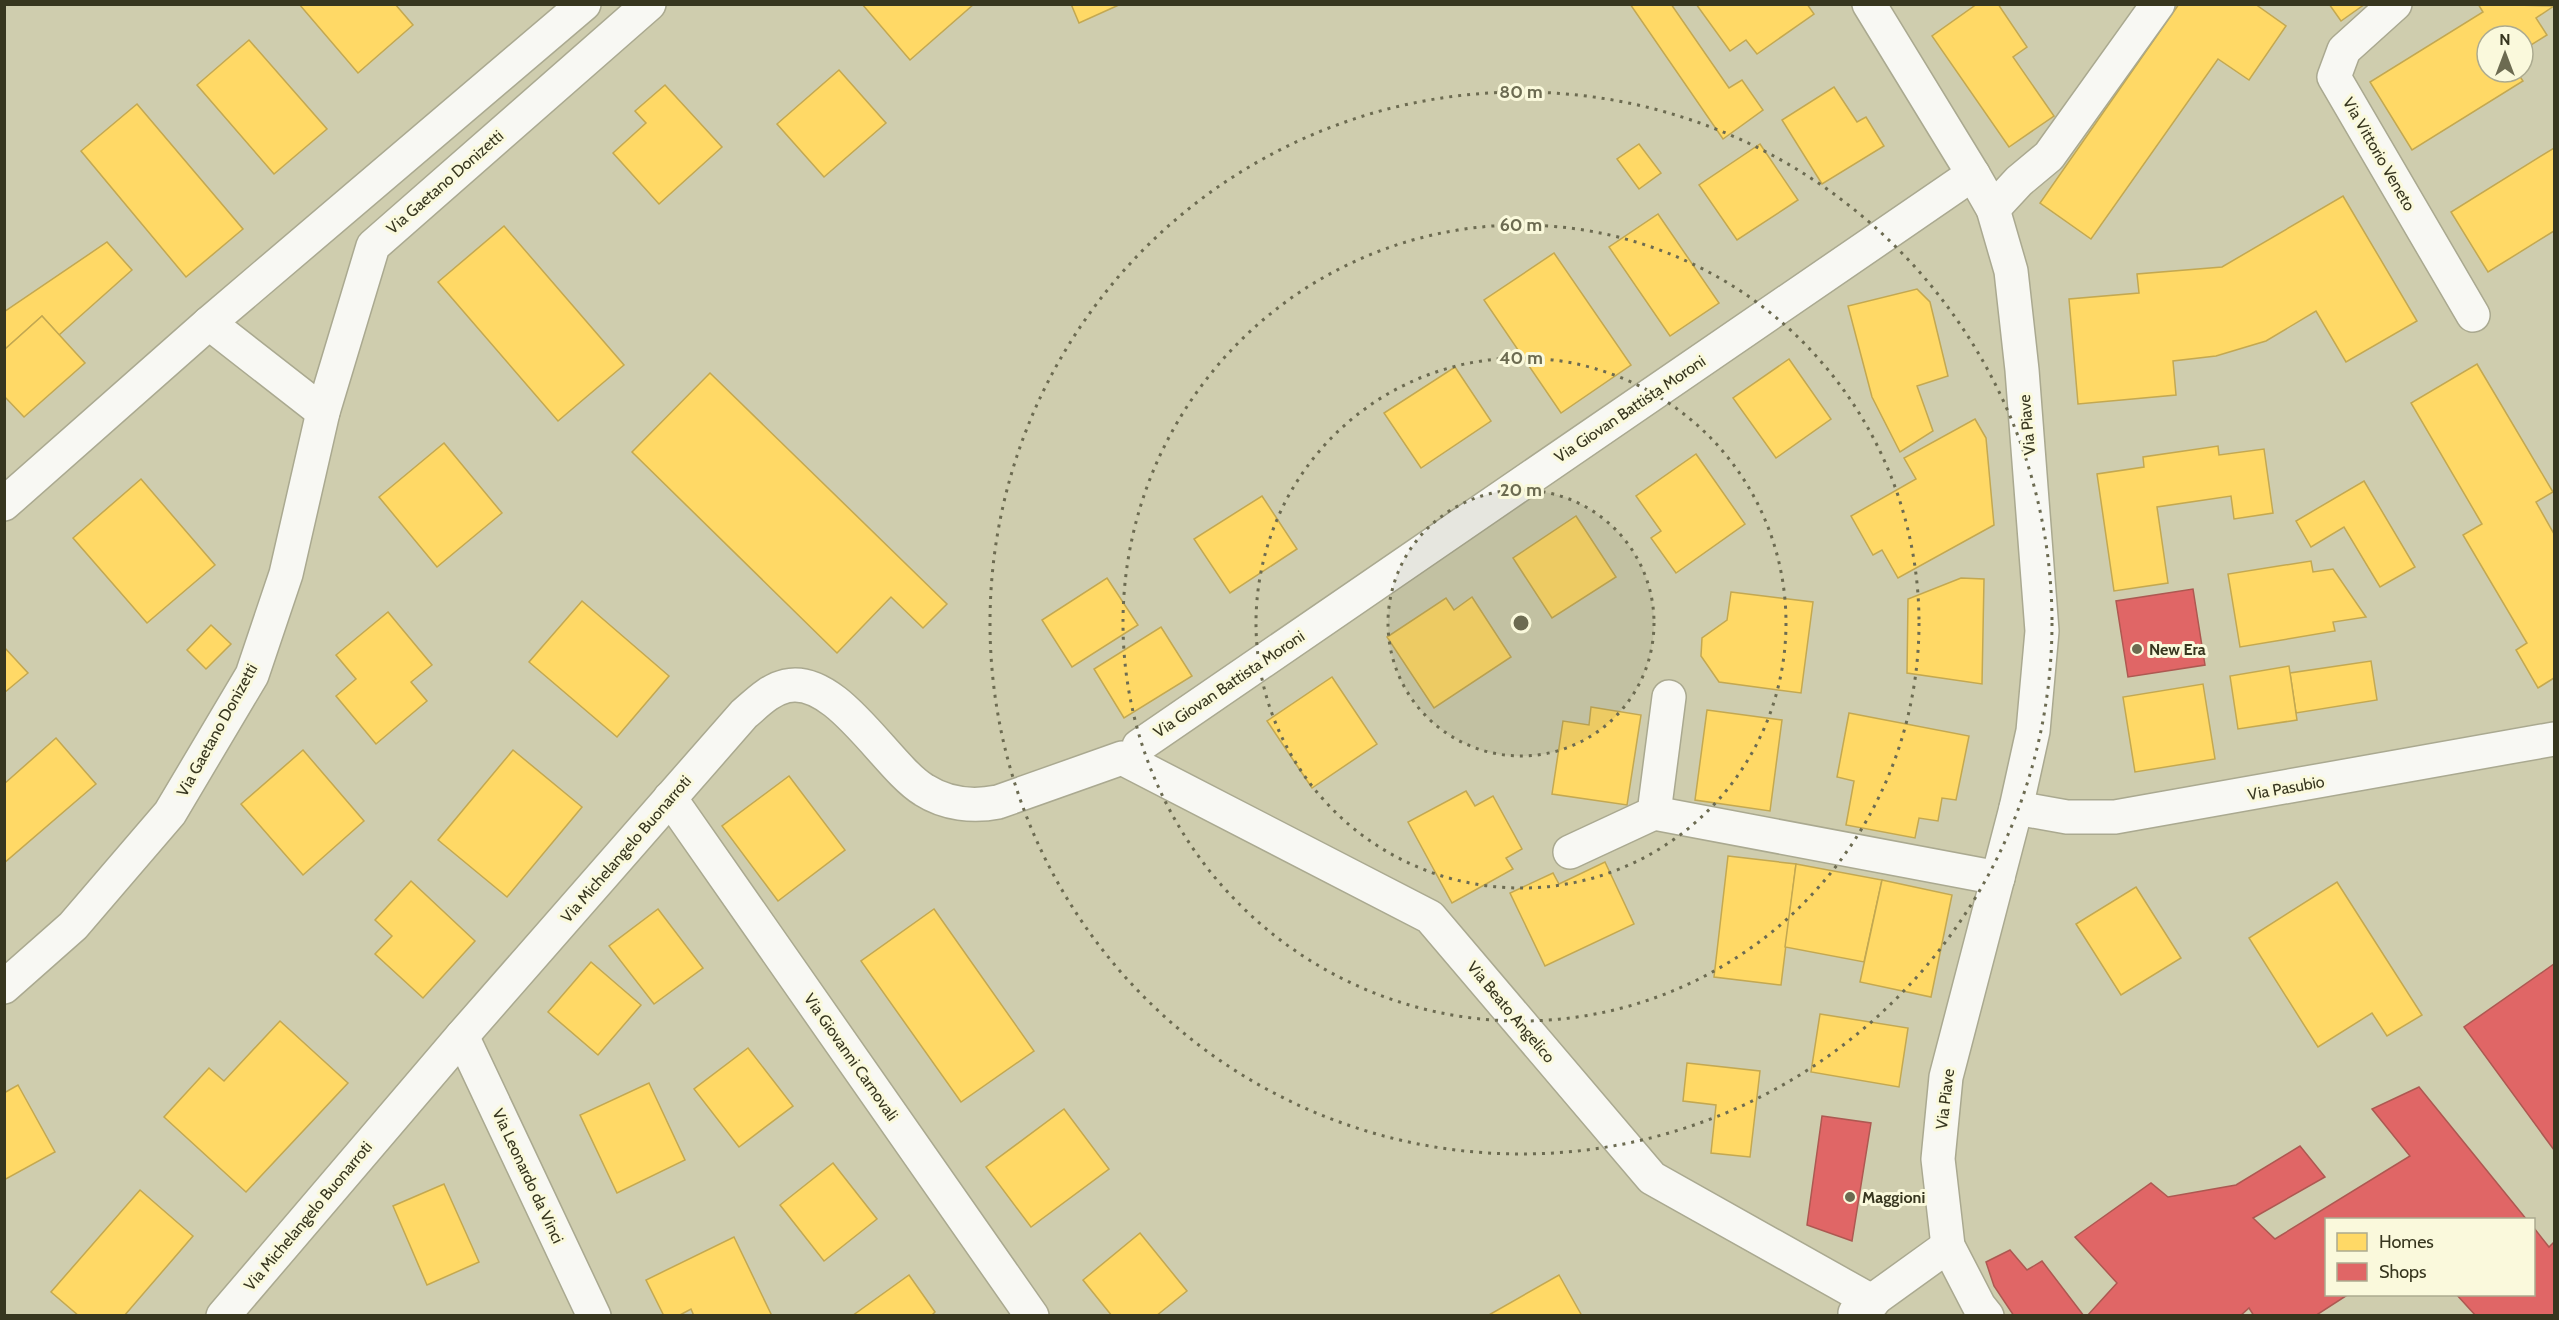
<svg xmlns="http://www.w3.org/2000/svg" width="2559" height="1320" font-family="Cabin,sans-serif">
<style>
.homes{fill:#ffd966;stroke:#c3a851;stroke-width:1.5}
.shops{fill:#e06666;stroke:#ad5851;stroke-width:1.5}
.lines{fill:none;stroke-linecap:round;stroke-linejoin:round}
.street-casing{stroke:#aaa990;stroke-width:36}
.street{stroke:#f8f8f3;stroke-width:33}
.ring{fill:none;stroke:#6c6b51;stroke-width:3;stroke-dasharray:3 6}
.poi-dot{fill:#6c6b51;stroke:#faf9dc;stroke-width:2}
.labels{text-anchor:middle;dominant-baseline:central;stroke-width:6;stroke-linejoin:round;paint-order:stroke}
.street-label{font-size:16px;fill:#37361f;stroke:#faf9dc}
.poi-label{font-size:16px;font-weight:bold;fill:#37361f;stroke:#faf9dc;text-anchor:start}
.centre{fill:#6c6b51;stroke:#faf9dc;stroke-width:3}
.ring-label{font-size:18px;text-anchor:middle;font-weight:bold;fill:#6c6b51;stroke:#faf9dc;stroke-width:6;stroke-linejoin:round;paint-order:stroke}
</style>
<rect width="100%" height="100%" fill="#cfcdae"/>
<!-- homes -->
<g class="homes">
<path d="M 299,4 L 395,4 L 413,25 L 358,73 Z"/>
<path d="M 862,4 L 974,4 L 910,60 Z"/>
<path d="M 1071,4 L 1121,4 L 1079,23 Z"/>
<path d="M 1630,4 L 1671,4 L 1729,88 L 1742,80 L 1763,110 L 1723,139 Z"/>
<path d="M 1696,4 L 1807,4 L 1814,14 L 1757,54 L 1746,40 L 1730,51 Z"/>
<path d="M 1977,4 L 1998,4 L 2027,47 L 2013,57 L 2054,116 L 2009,147 L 1932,36 Z"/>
<path d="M 2179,4 L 2255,4 L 2286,26 L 2249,80 L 2218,59 L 2091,239 L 2040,203 Z"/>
<path d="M 2329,4 L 2365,4 L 2341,21 Z"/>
<path d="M 2478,4 L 2554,6 L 2536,18 L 2547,35 L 2523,50 L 2523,36 L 2487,36 L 2487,72 L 2517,72 L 2523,81 L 2412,150 L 2370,82 L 2483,12 Z"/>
<path d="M 249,40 L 327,129 L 274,174 L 197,85 Z"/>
<path d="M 839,70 L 886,123 L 824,177 L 777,124 Z"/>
<path d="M 665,85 L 722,147 L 659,204 L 613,153 L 646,123 L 635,111 Z"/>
<path d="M 1834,87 L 1857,122 L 1866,117 L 1884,146 L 1822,184 L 1782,120 Z"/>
<path d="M 137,104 L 243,229 L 186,277 L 81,151 Z"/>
<path d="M 1639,144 L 1661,173 L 1639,189 L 1617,159 Z"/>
<path d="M 1760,144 L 1798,200 L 1737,240 L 1699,185 Z"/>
<path d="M 2554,148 L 2554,231 L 2488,272 L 2451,212 Z"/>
<path d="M 2343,196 L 2417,321 L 2346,362 L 2316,311 L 2266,341 L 2216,356 L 2173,361 L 2176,395 L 2078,404 L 2069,299 L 2139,293 L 2137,274 L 2222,267 Z"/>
<path d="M 1658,214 L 1719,303 L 1670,336 L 1609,247 Z"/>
<path d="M 504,226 L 624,365 L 558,421 L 438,282 Z"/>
<path d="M 107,242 L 132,270 L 59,335 L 42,316 L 4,350 L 4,312 Z"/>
<path d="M 1554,253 L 1631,365 L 1561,413 L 1484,300 Z"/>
<path d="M 1917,289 L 1930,302 L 1948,376 L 1917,386 L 1933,431 L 1900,452 L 1872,397 L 1848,306 Z"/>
<path d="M 42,316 L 85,363 L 24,417 L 4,396 L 4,350 Z"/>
<path d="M 1789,359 L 1831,419 L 1776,458 L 1733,398 Z"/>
<path d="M 2477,364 L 2553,492 L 2536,502 L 2554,534 L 2554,678 L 2538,688 L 2516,650 L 2527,643 L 2463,535 L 2482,524 L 2411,403 Z"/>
<path d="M 1455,367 L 1491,421 L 1421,468 L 1384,413 Z"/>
<path d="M 710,373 L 947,604 L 923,628 L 891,597 L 837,653 L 632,452 Z"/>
<path d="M 1975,419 L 1986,438 L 1994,525 L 1898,578 L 1882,550 L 1873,555 L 1851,516 L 1916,479 L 1904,458 Z"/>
<path d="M 444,443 L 502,513 L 437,567 L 379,497 Z"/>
<path d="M 2218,446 L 2219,455 L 2264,449 L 2273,513 L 2234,519 L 2231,496 L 2157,507 L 2168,583 L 2114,591 L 2097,474 L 2144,467 L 2143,457 Z"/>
<path d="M 1696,454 L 1745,524 L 1676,573 L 1651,538 L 1661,531 L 1636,496 Z"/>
<path d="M 141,479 L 215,565 L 147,623 L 73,538 Z"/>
<path d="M 2364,481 L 2415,567 L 2380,587 L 2344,527 L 2311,547 L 2296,521 Z"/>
<path d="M 1262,496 L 1297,549 L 1230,593 L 1194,539 Z"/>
<path d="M 1576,516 L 1616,577 L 1552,618 L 1513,558 Z"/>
<path d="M 2311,561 L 2313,572 L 2333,569 L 2366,617 L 2333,622 L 2335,631 L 2240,647 L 2228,574 Z"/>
<path d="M 1107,578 L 1138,625 L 1072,667 L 1042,620 Z"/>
<path d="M 1961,578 L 1984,579 L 1982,684 L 1907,673 L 1908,599 Z"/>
<path d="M 1731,592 L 1813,602 L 1801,693 L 1719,682 L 1701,656 L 1702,638 L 1727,620 Z"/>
<path d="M 1472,597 L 1511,657 L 1434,708 L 1387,637 L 1446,598 L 1454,610 Z"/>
<path d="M 582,601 L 669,676 L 617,737 L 529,662 Z"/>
<path d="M 388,612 L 432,665 L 411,682 L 427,701 L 376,744 L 336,696 L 356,679 L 336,655 Z"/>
<path d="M 211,625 L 231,644 L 206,669 L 187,650 Z"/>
<path d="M 1161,627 L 1192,676 L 1124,718 L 1094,669 Z"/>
<path d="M 4,647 L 28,673 L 4,693 Z"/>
<path d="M 2371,661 L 2377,700 L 2296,713 L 2290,673 Z"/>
<path d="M 2289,666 L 2297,720 L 2238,729 L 2230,676 Z"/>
<path d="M 1332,677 L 1377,744 L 1312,788 L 1267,721 Z"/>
<path d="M 2203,684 L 2215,759 L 2135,772 L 2123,697 Z"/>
<path d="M 1591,707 L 1641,715 L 1627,805 L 1552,794 L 1563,721 L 1589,725 Z"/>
<path d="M 1707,710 L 1782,720 L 1770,811 L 1695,800 Z"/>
<path d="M 1849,713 L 1969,736 L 1956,800 L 1942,798 L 1938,821 L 1919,818 L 1915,838 L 1846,825 L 1854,781 L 1837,777 Z"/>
<path d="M 56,738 L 96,784 L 4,863 L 4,784 Z"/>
<path d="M 303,750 L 364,821 L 303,875 L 241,804 Z"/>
<path d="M 513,750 L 582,807 L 507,897 L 438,840 Z"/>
<path d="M 789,776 L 845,850 L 778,901 L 722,826 Z"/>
<path d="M 1466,791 L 1475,806 L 1493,796 L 1522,849 L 1506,858 L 1513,869 L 1452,903 L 1408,822 Z"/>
<path d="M 1728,856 L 1796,864 L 1781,985 L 1714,977 Z"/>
<path d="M 1605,862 L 1634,924 L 1545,966 L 1510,893 L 1553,873 L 1559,884 Z"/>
<path d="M 1796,864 L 1882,880 L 1864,962 L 1785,947 Z"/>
<path d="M 1882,880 L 1952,895 L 1931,997 L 1860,982 Z"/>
<path d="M 411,881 L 475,941 L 423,998 L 375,954 L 392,936 L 375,920 Z"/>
<path d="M 2337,882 L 2422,1015 L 2387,1036 L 2372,1013 L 2318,1047 L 2249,938 Z"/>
<path d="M 2136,887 L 2181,958 L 2121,995 L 2076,924 Z"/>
<path d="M 658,909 L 703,968 L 654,1004 L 609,946 Z"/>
<path d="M 934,909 L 1034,1051 L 961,1102 L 861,961 Z"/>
<path d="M 591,962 L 641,1005 L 598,1055 L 548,1012 Z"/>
<path d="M 1820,1014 L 1908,1028 L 1899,1087 L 1811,1072 Z"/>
<path d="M 280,1021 L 348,1083 L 246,1192 L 164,1117 L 209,1068 L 224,1081 Z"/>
<path d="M 748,1048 L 793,1106 L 739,1147 L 694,1089 Z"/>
<path d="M 1687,1063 L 1760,1071 L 1750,1157 L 1711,1153 L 1716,1105 L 1683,1101 Z"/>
<path d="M 649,1083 L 685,1160 L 617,1193 L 580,1115 Z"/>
<path d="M 18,1085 L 55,1152 L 4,1180 L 4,1093 Z"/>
<path d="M 1064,1109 L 1109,1169 L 1031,1227 L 986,1167 Z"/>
<path d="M 833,1163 L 877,1219 L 824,1261 L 780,1205 Z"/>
<path d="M 444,1184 L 479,1262 L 427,1285 L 393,1206 Z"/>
<path d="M 140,1190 L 193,1236 L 124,1316 L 79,1316 L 51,1292 Z"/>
<path d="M 1140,1233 L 1187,1291 L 1156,1316 L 1112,1316 L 1083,1280 Z"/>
<path d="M 734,1237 L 772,1316 L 694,1316 L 691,1309 L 678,1316 L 664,1316 L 646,1280 Z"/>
<path d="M 909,1275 L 935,1312 L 931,1316 L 852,1316 Z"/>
<path d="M 1559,1275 L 1582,1316 L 1487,1316 Z"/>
</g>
<!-- shops -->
<g class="shops">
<path d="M 2193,589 L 2205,665 L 2128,677 L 2116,601 Z"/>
<path d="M 2554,964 L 2554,1150 L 2464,1027 Z"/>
<path d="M 2419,1087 L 2527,1220 L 2326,1220 L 2326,1294 L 2349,1294 L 2315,1316 L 2254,1316 L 2249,1308 L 2240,1316 L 2087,1316 L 2117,1283 L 2075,1237 L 2151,1183 L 2168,1197 L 2236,1185 L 2300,1146 L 2325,1177 L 2253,1218 L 2275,1239 L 2410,1156 L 2372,1109 Z"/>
<path d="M 1822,1116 L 1871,1123 L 1852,1241 L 1807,1225 Z"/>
<path d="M 2534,1228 L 2549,1247 L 2554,1242 L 2554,1316 L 2476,1316 L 2456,1294 L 2534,1294 Z"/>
<path d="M 2010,1250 L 2027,1270 L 2042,1261 L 2084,1316 L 2014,1316 L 1994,1286 L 1986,1262 Z"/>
</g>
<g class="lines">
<defs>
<g id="street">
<path d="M 1869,4 L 1973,174 L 1993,209 L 2011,271 L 2022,370 L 2042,631 L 2033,731 L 2016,808 L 1946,1077 L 1938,1159 L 1948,1246 L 1979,1306 L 1987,1316"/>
<path d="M 2395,4 L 2344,50 L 2334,77 L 2473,315"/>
<path d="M 1993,209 L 2019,181 L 2049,156 L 2158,4"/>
<path d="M 209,323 L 323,412"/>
<path d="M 4,504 L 209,323 L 584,4"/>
<path d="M 1139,746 L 1973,174"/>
<path d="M 670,798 L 1032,1316"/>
<path d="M 2016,808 L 2067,817 L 2115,817 L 2554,739"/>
<path d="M 1654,813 L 1998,878"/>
<path d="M 1570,852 L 1654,813 L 1669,697"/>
<path d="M 4,987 L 73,926 L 170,813 L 252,675 L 286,574 L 323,412 L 373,246 L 649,4"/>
<path d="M 462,1036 L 594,1316"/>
<path d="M 1855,1313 L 1948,1246"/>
<path d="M 223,1316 L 462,1036 L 744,714 C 757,703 769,690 786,686 C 837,674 886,767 924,790 C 946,804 973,807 998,802 L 1122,758 L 1430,917 L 1652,1178 L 1873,1302"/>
</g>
</defs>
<!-- street casing -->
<use href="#street" class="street-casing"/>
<!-- street -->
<use href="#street" class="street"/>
</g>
<!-- distance rings -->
<circle cx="1521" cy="623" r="133" fill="#6c6b51" fill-opacity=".12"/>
<g class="ring">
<circle cx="1521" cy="623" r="133"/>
<circle cx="1521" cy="623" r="265"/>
<circle cx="1521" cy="623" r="398"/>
<circle cx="1521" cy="623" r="531"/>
</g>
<!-- markers -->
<g class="poi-dot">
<circle cx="2137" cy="649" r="6"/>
<circle cx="1850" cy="1197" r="6"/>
</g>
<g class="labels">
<!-- street labels -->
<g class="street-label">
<text transform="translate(2379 154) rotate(60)">Via Vittorio Veneto</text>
<text transform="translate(445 182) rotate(-41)">Via Gaetano Donizetti</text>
<text transform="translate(1630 409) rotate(-34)">Via Giovan Battista Moroni</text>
<text transform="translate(2027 425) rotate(-95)">Via Piave</text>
<text transform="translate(1229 684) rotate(-34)">Via Giovan Battista Moroni</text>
<text transform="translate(217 730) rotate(-61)">Via Gaetano Donizetti</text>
<text transform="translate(2286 788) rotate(-10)">Via Pasubio</text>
<text transform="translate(626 849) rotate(-49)">Via Michelangelo Buonarroti</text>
<text transform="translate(1511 1012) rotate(50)">Via Beato Angelico</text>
<text transform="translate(851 1057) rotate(55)">Via Giovanni Carnovali</text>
<text transform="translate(1945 1099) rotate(-83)">Via Piave</text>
<text transform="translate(528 1176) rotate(65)">Via Leonardo da Vinci</text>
<text transform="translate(308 1216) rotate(-50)">Via Michelangelo Buonarroti</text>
</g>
<!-- poi labels -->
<g class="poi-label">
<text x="2149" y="649">New Era</text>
<text x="1862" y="1197">Maggioni</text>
</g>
</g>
<circle cx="1521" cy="623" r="9" class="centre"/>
<g class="ring-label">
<text x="1521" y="98">80 m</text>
<text x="1521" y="231">60 m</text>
<text x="1521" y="364">40 m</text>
<text x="1521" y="496">20 m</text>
</g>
<!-- border -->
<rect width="2559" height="1320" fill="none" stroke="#37361f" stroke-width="12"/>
<!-- legend -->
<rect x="2325" y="1218" width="210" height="78" fill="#faf9dc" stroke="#acab90" stroke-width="1.5"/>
<rect x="2337" y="1233" width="30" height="18" fill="#ffd966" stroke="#acab90" stroke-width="1.5"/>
<text x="2379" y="1248" font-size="18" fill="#37361f">Homes</text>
<rect x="2337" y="1263" width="30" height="18" fill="#e06666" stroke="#acab90" stroke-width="1.5"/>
<text x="2379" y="1278" font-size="18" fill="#37361f">Shops</text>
<!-- north arrow -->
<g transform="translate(2505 54)"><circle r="28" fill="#faf9dc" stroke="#acab90" stroke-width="1.5"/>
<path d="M0-4.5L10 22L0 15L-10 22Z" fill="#6c6b51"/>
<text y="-9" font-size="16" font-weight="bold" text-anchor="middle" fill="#37361f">N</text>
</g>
</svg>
